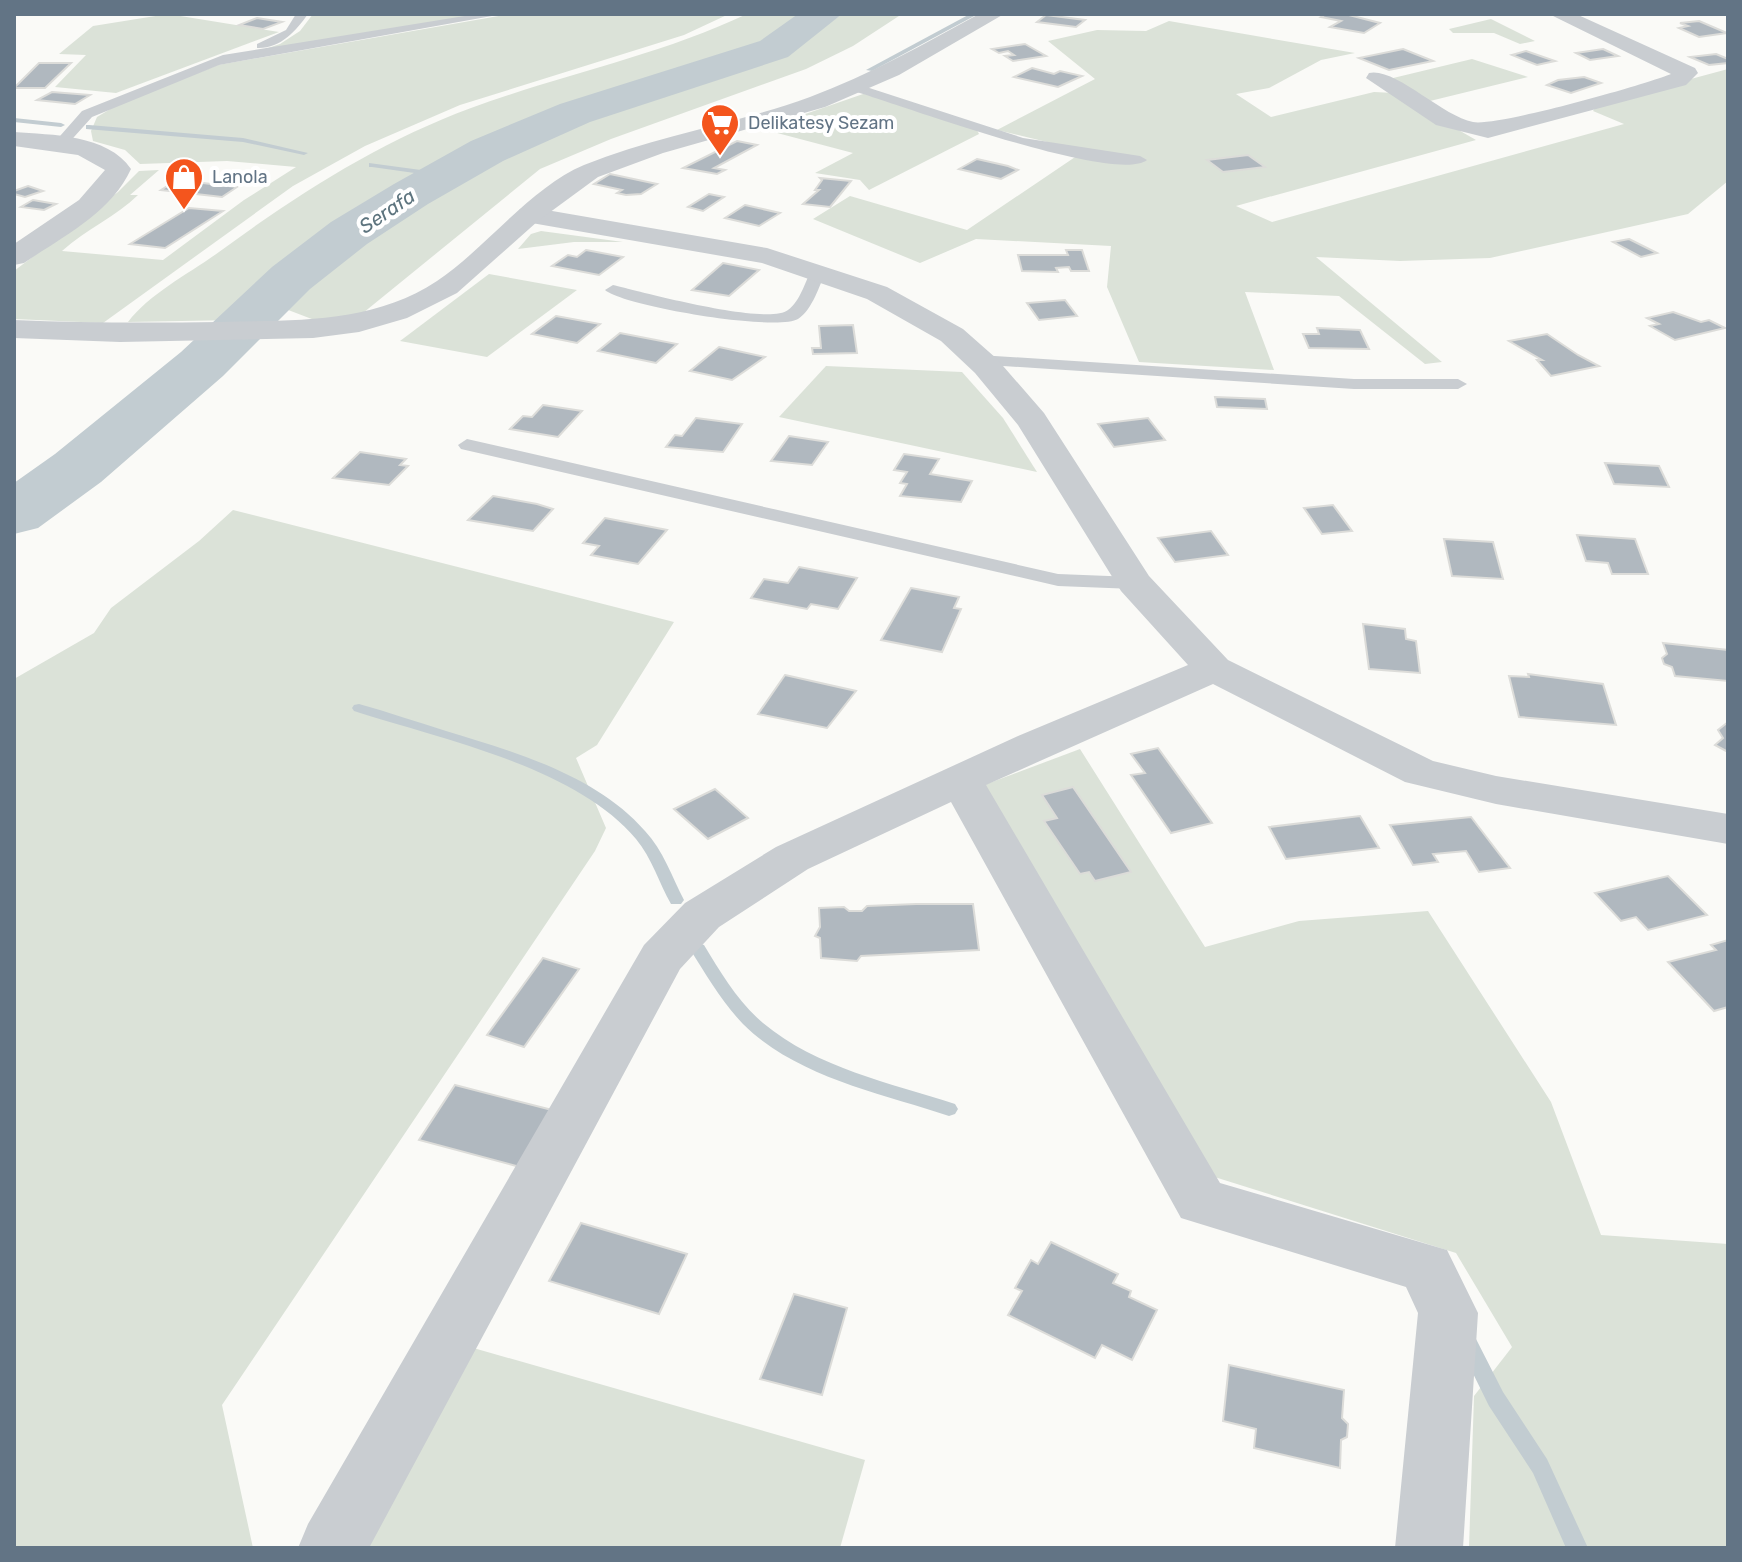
<svg xmlns="http://www.w3.org/2000/svg" width="1742" height="1562" font-family="Rubik,sans-serif">
<style>
.green{fill:#dbe2d8}
.lines{fill:none;stroke-linecap:round;stroke-linejoin:round}
.stream{fill:#c2ccd1;fill-rule:evenodd}
.river{fill:#c2ccd1;fill-rule:evenodd}
.building{fill:#b0b8bf;stroke:#dcdcd9;stroke-width:2}
.service{fill:#c9cdd1;fill-rule:evenodd}
.minor{fill:#c9cdd1;fill-rule:evenodd}
.tertiary{fill:#c9cdd1;fill-rule:evenodd}
.labels{text-anchor:middle;dominant-baseline:central;stroke-width:8;stroke-linejoin:round;paint-order:stroke}
.far-poi-label{font-size:18px;fill:#627485;stroke:#fff;text-anchor:start}
.far-water-label{font-size:20px;font-style:italic;fill:#5d747e;stroke:#fff}
</style>
<rect width="100%" height="100%" fill="#fafaf7"/>
<!-- green -->
<g class="green">
<path d="M 168,14 L 279,32 L 116,93 L 55,87 L 86,55 L 59,54 L 93,26 Z"/>
<path d="M 313,14 L 482,14 L 241,57 L 280,44 L 300,31 Z"/>
<path d="M 510,14 L 729,14 L 684,35 L 460,105 L 365,146 L 293,186 L 103,323 L 14,319 L 14,271 L 118,192 L 139,171 L 159,170 L 130,195 L 138,195 C 117,216 86,229 62,251 L 163,260 L 244,200 L 296,167 L 227,161 L 140,164 L 125,150 L 93,141 L 91,131 L 97,117 L 117,105 L 218,65 Z"/>
<path d="M 747,14 L 807,14 L 749,48 L 556,110 L 486,138 L 417,175 L 306,249 L 235,320 L 128,322 C 149,294 190,273 219,252 C 298,194 379,142 471,108 C 563,74 658,56 747,14 Z"/>
<path d="M 842,14 L 902,14 L 853,46 L 806,69 L 611,139 L 540,169 L 363,313 L 317,321 L 283,308 L 426,196 L 516,148 L 596,111 L 795,48 Z"/>
<path d="M 1491,19 L 1535,41 L 1520,44 L 1494,33 L 1453,33 L 1449,29 Z"/>
<path d="M 1169,21 L 1355,53 L 1321,60 L 1269,88 L 1236,94 L 1271,117 L 1374,92 L 1394,93 L 1476,140 L 1236,206 L 1272,222 L 1624,124 L 1593,111 L 1598,104 L 1728,69 L 1728,181 L 1688,214 L 1490,258 L 1400,261 L 1316,257 L 1442,362 L 1425,364 L 1339,296 L 1245,292 L 1274,370 L 1139,362 L 1107,287 L 1111,246 L 976,239 L 920,263 L 813,219 L 850,196 L 967,230 L 1084,151 L 997,130 L 1095,79 L 1048,41 L 1097,30 L 1146,31 Z"/>
<path d="M 1472,59 L 1528,77 L 1430,101 L 1389,79 Z"/>
<path d="M 866,93 L 977,130 L 979,134 L 869,190 L 860,180 L 815,173 L 853,153 L 762,129 Z"/>
<path d="M 541,231 L 623,242 L 574,242 L 518,249 L 531,234 Z"/>
<path d="M 489,274 L 577,290 L 487,357 L 400,341 Z"/>
<path d="M 826,366 L 962,372 L 1003,418 L 1037,472 L 779,417 Z"/>
<path d="M 233,510 L 674,622 L 597,745 L 576,758 L 606,828 L 595,851 L 222,1405 L 253,1548 L 14,1548 L 14,679 L 94,633 L 111,608 L 199,541 Z"/>
<path d="M 1080,749 L 1205,947 L 1299,921 L 1428,911 L 1551,1102 L 1601,1235 L 1728,1244 L 1728,1548 L 1469,1548 L 1474,1396 L 1512,1347 L 1456,1253 L 1205,1174 L 984,785 Z"/>
<path d="M 463,1345 L 865,1460 L 840,1548 L 359,1548 Z"/>
</g>
<g class="lines">
<!-- stream -->
<g class="stream">
<path d="M 970,14 L 978,14 L 872,71 L 866,70 Z"/>
<path d="M 14,118 L 61,123 L 65,125 L 61,127 L 14,122 Z"/>
<path d="M 89,125 L 243,138 L 308,153 L 304,155 L 243,142 L 86,129 L 86,125 Z"/>
<path d="M 369,163 L 443,173 L 447,175 L 443,177 L 372,167 L 369,167 Z"/>
<path d="M 359,704 C 388,712 417,722 446,731 C 515,752 596,775 645,831 C 663,850 672,877 684,900 L 681,904 L 671,904 C 659,883 652,858 636,839 C 576,767 441,739 354,711 L 352,708 L 354,705 Z"/>
<path d="M 698,943 L 704,945 C 721,973 738,1002 763,1023 C 817,1068 890,1083 955,1104 L 958,1109 L 955,1114 L 949,1116 C 880,1093 796,1077 743,1024 C 722,1002 706,975 690,949 L 692,945 Z"/>
<path d="M 1468,1334 L 1475,1337 L 1503,1392 L 1547,1459 L 1588,1548 L 1566,1548 L 1533,1473 L 1489,1406 L 1458,1343 L 1461,1337 Z"/>
</g>
<!-- river -->
<path class="river" d="M 798,14 L 842,14 L 788,57 L 590,122 L 503,161 L 428,204 L 367,244 L 310,289 L 223,376 L 101,482 L 38,528 L 14,534 L 14,483 L 55,454 L 181,352 L 272,267 L 331,222 L 394,184 L 471,141 L 560,104 L 760,41 Z"/>
</g>
<!-- building -->
<g class="building">
<path d="M 1326,14 L 1345,14 L 1380,23 L 1364,33 L 1330,27 L 1341,21 L 1321,17 Z"/>
<path d="M 1046,15 L 1085,20 L 1076,27 L 1037,22 Z"/>
<path d="M 257,18 L 282,22 L 263,29 L 239,25 Z"/>
<path d="M 1699,21 L 1727,33 L 1699,37 L 1679,28 L 1688,26 L 1680,23 Z"/>
<path d="M 1025,44 L 1046,56 L 1013,61 L 1005,56 L 1014,55 L 1008,51 L 999,53 L 992,49 Z"/>
<path d="M 1403,49 L 1433,61 L 1389,70 L 1359,58 Z"/>
<path d="M 1603,49 L 1618,56 L 1590,60 L 1576,53 Z"/>
<path d="M 1526,51 L 1555,61 L 1537,65 L 1512,55 Z"/>
<path d="M 1716,54 L 1728,59 L 1728,63 L 1709,65 L 1690,57 Z"/>
<path d="M 39,63 L 71,63 L 45,88 L 14,88 Z"/>
<path d="M 1032,68 L 1054,74 L 1060,71 L 1082,76 L 1058,87 L 1014,77 Z"/>
<path d="M 1584,77 L 1601,83 L 1571,93 L 1547,85 L 1558,80 Z"/>
<path d="M 52,92 L 90,95 L 75,104 L 37,100 Z"/>
<path d="M 737,141 L 757,145 L 714,168 L 725,170 L 717,174 L 683,168 Z"/>
<path d="M 1248,155 L 1265,167 L 1223,172 L 1207,160 Z"/>
<path d="M 977,159 L 1008,166 L 1018,170 L 1001,179 L 959,169 Z"/>
<path d="M 610,174 L 657,184 L 641,194 L 626,195 L 617,193 L 622,190 L 594,184 Z"/>
<path d="M 820,178 L 851,181 L 830,207 L 803,204 L 819,190 L 815,190 L 822,180 Z"/>
<path d="M 177,180 L 237,187 L 222,197 L 161,190 Z"/>
<path d="M 28,186 L 43,191 L 25,197 L 14,194 L 14,191 Z"/>
<path d="M 709,194 L 724,197 L 703,211 L 688,207 Z"/>
<path d="M 33,200 L 56,204 L 44,210 L 21,207 Z"/>
<path d="M 745,205 L 780,213 L 759,226 L 725,218 Z"/>
<path d="M 189,208 L 223,211 L 165,248 L 130,244 Z"/>
<path d="M 1629,239 L 1657,253 L 1641,257 L 1613,242 Z"/>
<path d="M 586,250 L 623,257 L 599,275 L 552,266 L 568,255 L 577,257 Z"/>
<path d="M 1066,250 L 1082,250 L 1089,271 L 1071,271 L 1069,267 L 1056,268 L 1058,272 L 1022,271 L 1018,255 L 1068,255 Z"/>
<path d="M 723,263 L 759,270 L 729,296 L 692,290 Z"/>
<path d="M 1065,300 L 1077,316 L 1039,320 L 1027,303 Z"/>
<path d="M 1673,312 L 1701,322 L 1709,320 L 1725,328 L 1675,340 L 1650,326 L 1659,324 L 1647,318 Z"/>
<path d="M 556,316 L 600,324 L 577,343 L 532,334 Z"/>
<path d="M 853,325 L 857,353 L 813,354 L 812,348 L 821,348 L 819,326 Z"/>
<path d="M 1317,328 L 1360,330 L 1369,349 L 1309,348 L 1303,334 L 1319,334 Z"/>
<path d="M 620,333 L 677,344 L 656,363 L 598,351 Z"/>
<path d="M 1547,334 L 1578,355 L 1599,366 L 1551,376 L 1537,360 L 1542,360 L 1509,341 Z"/>
<path d="M 719,347 L 765,357 L 732,380 L 690,371 Z"/>
<path d="M 1215,397 L 1265,399 L 1267,409 L 1217,407 Z"/>
<path d="M 543,405 L 582,411 L 558,437 L 510,429 L 523,416 L 532,417 Z"/>
<path d="M 696,418 L 742,424 L 723,452 L 666,447 L 675,435 L 682,436 Z"/>
<path d="M 1148,418 L 1165,440 L 1114,447 L 1098,424 Z"/>
<path d="M 789,436 L 828,442 L 812,465 L 771,461 Z"/>
<path d="M 360,452 L 406,459 L 400,465 L 408,466 L 389,485 L 333,478 Z"/>
<path d="M 904,454 L 939,459 L 930,474 L 972,481 L 961,502 L 900,496 L 907,484 L 900,483 L 907,472 L 894,470 Z"/>
<path d="M 1605,463 L 1659,466 L 1669,487 L 1614,484 Z"/>
<path d="M 493,496 L 537,504 L 553,509 L 533,531 L 468,520 Z"/>
<path d="M 1333,505 L 1352,531 L 1322,534 L 1304,508 Z"/>
<path d="M 605,518 L 667,530 L 638,564 L 591,555 L 599,546 L 583,543 Z"/>
<path d="M 1211,531 L 1228,555 L 1175,562 L 1158,538 Z"/>
<path d="M 1577,535 L 1635,539 L 1648,574 L 1612,574 L 1608,563 L 1586,561 Z"/>
<path d="M 1444,539 L 1493,542 L 1503,579 L 1452,576 Z"/>
<path d="M 799,567 L 857,578 L 838,609 L 811,604 L 807,609 L 751,598 L 764,579 L 788,583 Z"/>
<path d="M 911,588 L 959,597 L 954,608 L 961,609 L 942,652 L 881,640 Z"/>
<path d="M 1363,624 L 1405,629 L 1406,639 L 1416,641 L 1420,673 L 1369,669 Z"/>
<path d="M 1663,643 L 1728,650 L 1728,681 L 1675,676 L 1672,667 L 1664,664 L 1662,658 L 1667,654 Z"/>
<path d="M 1528,674 L 1603,684 L 1616,725 L 1519,717 L 1509,676 L 1529,677 Z"/>
<path d="M 785,675 L 856,691 L 827,728 L 758,714 Z"/>
<path d="M 1728,722 L 1728,752 L 1715,745 L 1723,738 L 1718,730 Z"/>
<path d="M 1158,748 L 1212,823 L 1171,833 L 1131,775 L 1145,773 L 1131,754 Z"/>
<path d="M 1073,787 L 1131,872 L 1095,881 L 1089,872 L 1080,874 L 1044,821 L 1057,818 L 1042,795 Z"/>
<path d="M 715,789 L 748,818 L 708,839 L 674,809 Z"/>
<path d="M 1360,816 L 1379,848 L 1286,859 L 1269,827 Z"/>
<path d="M 1471,817 L 1510,868 L 1479,872 L 1466,851 L 1433,854 L 1438,862 L 1413,865 L 1390,825 Z"/>
<path d="M 1668,876 L 1707,915 L 1648,930 L 1636,917 L 1621,921 L 1595,893 Z"/>
<path d="M 916,904 L 973,904 L 979,950 L 861,956 L 857,961 L 821,958 L 820,938 L 815,936 L 820,927 L 819,908 L 844,907 L 849,911 L 862,911 L 867,906 Z"/>
<path d="M 1728,940 L 1728,1007 L 1714,1011 L 1668,962 L 1716,950 L 1711,945 Z"/>
<path d="M 543,958 L 579,969 L 524,1047 L 487,1035 Z"/>
<path d="M 455,1085 L 552,1110 L 520,1167 L 419,1140 Z"/>
<path d="M 581,1223 L 687,1254 L 659,1314 L 549,1281 Z"/>
<path d="M 1051,1242 L 1118,1274 L 1113,1283 L 1131,1291 L 1129,1297 L 1157,1310 L 1132,1360 L 1102,1345 L 1095,1358 L 1008,1315 L 1022,1291 L 1015,1288 L 1031,1260 L 1038,1264 Z"/>
<path d="M 794,1294 L 847,1308 L 822,1395 L 760,1379 Z"/>
<path d="M 1229,1365 L 1344,1390 L 1342,1418 L 1348,1424 L 1347,1437 L 1341,1440 L 1340,1468 L 1254,1448 L 1256,1429 L 1223,1421 Z"/>
</g>
<g class="lines">
<!-- service -->
<g class="service">
<path d="M 296,14 L 308,14 C 296,31 280,49 257,48 L 257,44 L 286,30 Z"/>
<path d="M 477,14 L 503,14 L 219,65 L 92,117 L 65,147 L 53,144 L 82,111 L 223,55 Z"/>
<path d="M 854,83 L 1023,138 L 1140,156 L 1147,160 C 1115,185 896,103 850,90 L 848,87 Z"/>
<path d="M 813,268 L 826,271 C 819,286 813,309 798,319 C 776,332 623,306 605,290 L 613,285 C 642,292 767,326 788,310 C 801,301 805,280 813,268 Z"/>
<path d="M 979,355 L 1354,379 L 1458,379 L 1467,384 L 1458,389 L 1354,389 L 973,364 L 971,360 Z"/>
<path d="M 467,439 L 1058,574 L 1134,577 L 1144,583 L 1134,589 L 1058,586 L 461,449 L 458,445 Z"/>
</g>
<!-- minor -->
<g class="minor">
<path d="M 1549,14 L 1576,14 L 1695,68 L 1698,73 L 1686,85 L 1488,138 L 1436,125 L 1366,78 L 1369,73 C 1395,67 1442,116 1473,122 C 1496,127 1644,85 1671,74 Z"/>
<path d="M 14,132 C 52,135 107,134 131,169 C 111,213 62,237 24,263 L 14,265 L 14,244 L 79,200 L 105,170 L 78,155 L 14,146 Z"/>
<path d="M 529,207 L 767,248 L 887,287 L 963,329 L 997,359 L 1044,413 L 1149,576 L 1228,660 L 1433,761 L 1496,776 L 1728,814 L 1728,844 L 1496,804 L 1405,782 L 1213,684 L 986,785 L 1220,1183 L 1447,1250 L 1478,1313 L 1463,1548 L 1395,1548 L 1418,1313 L 1406,1287 L 1181,1218 L 951,802 L 808,869 L 719,927 L 680,969 L 369,1548 L 298,1548 L 308,1524 L 644,945 L 685,903 L 776,847 L 1018,736 L 1188,665 L 1121,591 L 1018,425 L 975,373 L 941,341 L 867,299 L 762,263 L 520,221 L 516,215 L 520,209 Z"/>
</g>
<!-- tertiary -->
<path class="tertiary" d="M 979,14 L 1004,14 L 899,75 L 825,107 L 663,153 L 598,177 L 538,221 L 457,293 L 407,318 L 359,332 L 313,338 L 120,342 L 14,338 L 14,320 C 83,323 151,323 220,322 C 294,320 372,324 437,281 C 484,250 531,187 584,165 C 657,135 736,124 810,97 C 869,75 924,44 979,14 Z"/>
</g>
<!-- icons -->
<defs>
<symbol id="supermarket-pin" viewBox="-11 -11 22 30"><path d="M0 17L-7.5 6A9.5 9.5 0 1 1 7.5 6Z" fill="#f4551d" stroke="#fff"/><path d="M-6-5.5h2.5l.6 2H6L4.5 2H-2.5L-4.4-4H-6ZM-1.5 3.2a1.3 1.3 0 1 0 .1 0ZM3 3.2a1.3 1.3 0 1 0 .1 0Z" fill="#fff"/></symbol>
<symbol id="shop-pin" viewBox="-11 -11 22 30"><path d="M0 17L-7.5 6A9.5 9.5 0 1 1 7.5 6Z" fill="#f4551d" stroke="#fff"/><path d="M-5-2.5h2.3a2.7 3.5 0 0 1 5.4 0H5L5.5 6h-11ZM-1.5-2.5h3a1.5 2.3 0 0 0-3 0Z" fill="#fff"/></symbol>
</defs>
<g fill-rule="evenodd">
<use href="#supermarket-pin" x="698" y="101" width="44" height="60"/>
<use href="#shop-pin" x="162" y="155" width="44" height="60"/>
</g>
<g class="labels">
<!-- far-poi labels -->
<g class="far-poi-label">
<text x="748" y="123">Delikatesy Sezam</text>
<text x="212" y="177">Lanola</text>
</g>
<!-- far-water labels -->
<g class="far-water-label">
<text transform="translate(387 211) rotate(-34)">Serafa</text>
</g>
</g>
<!-- border -->
<rect width="1742" height="1562" fill="none" stroke="#627485" stroke-width="32"/>
</svg>
